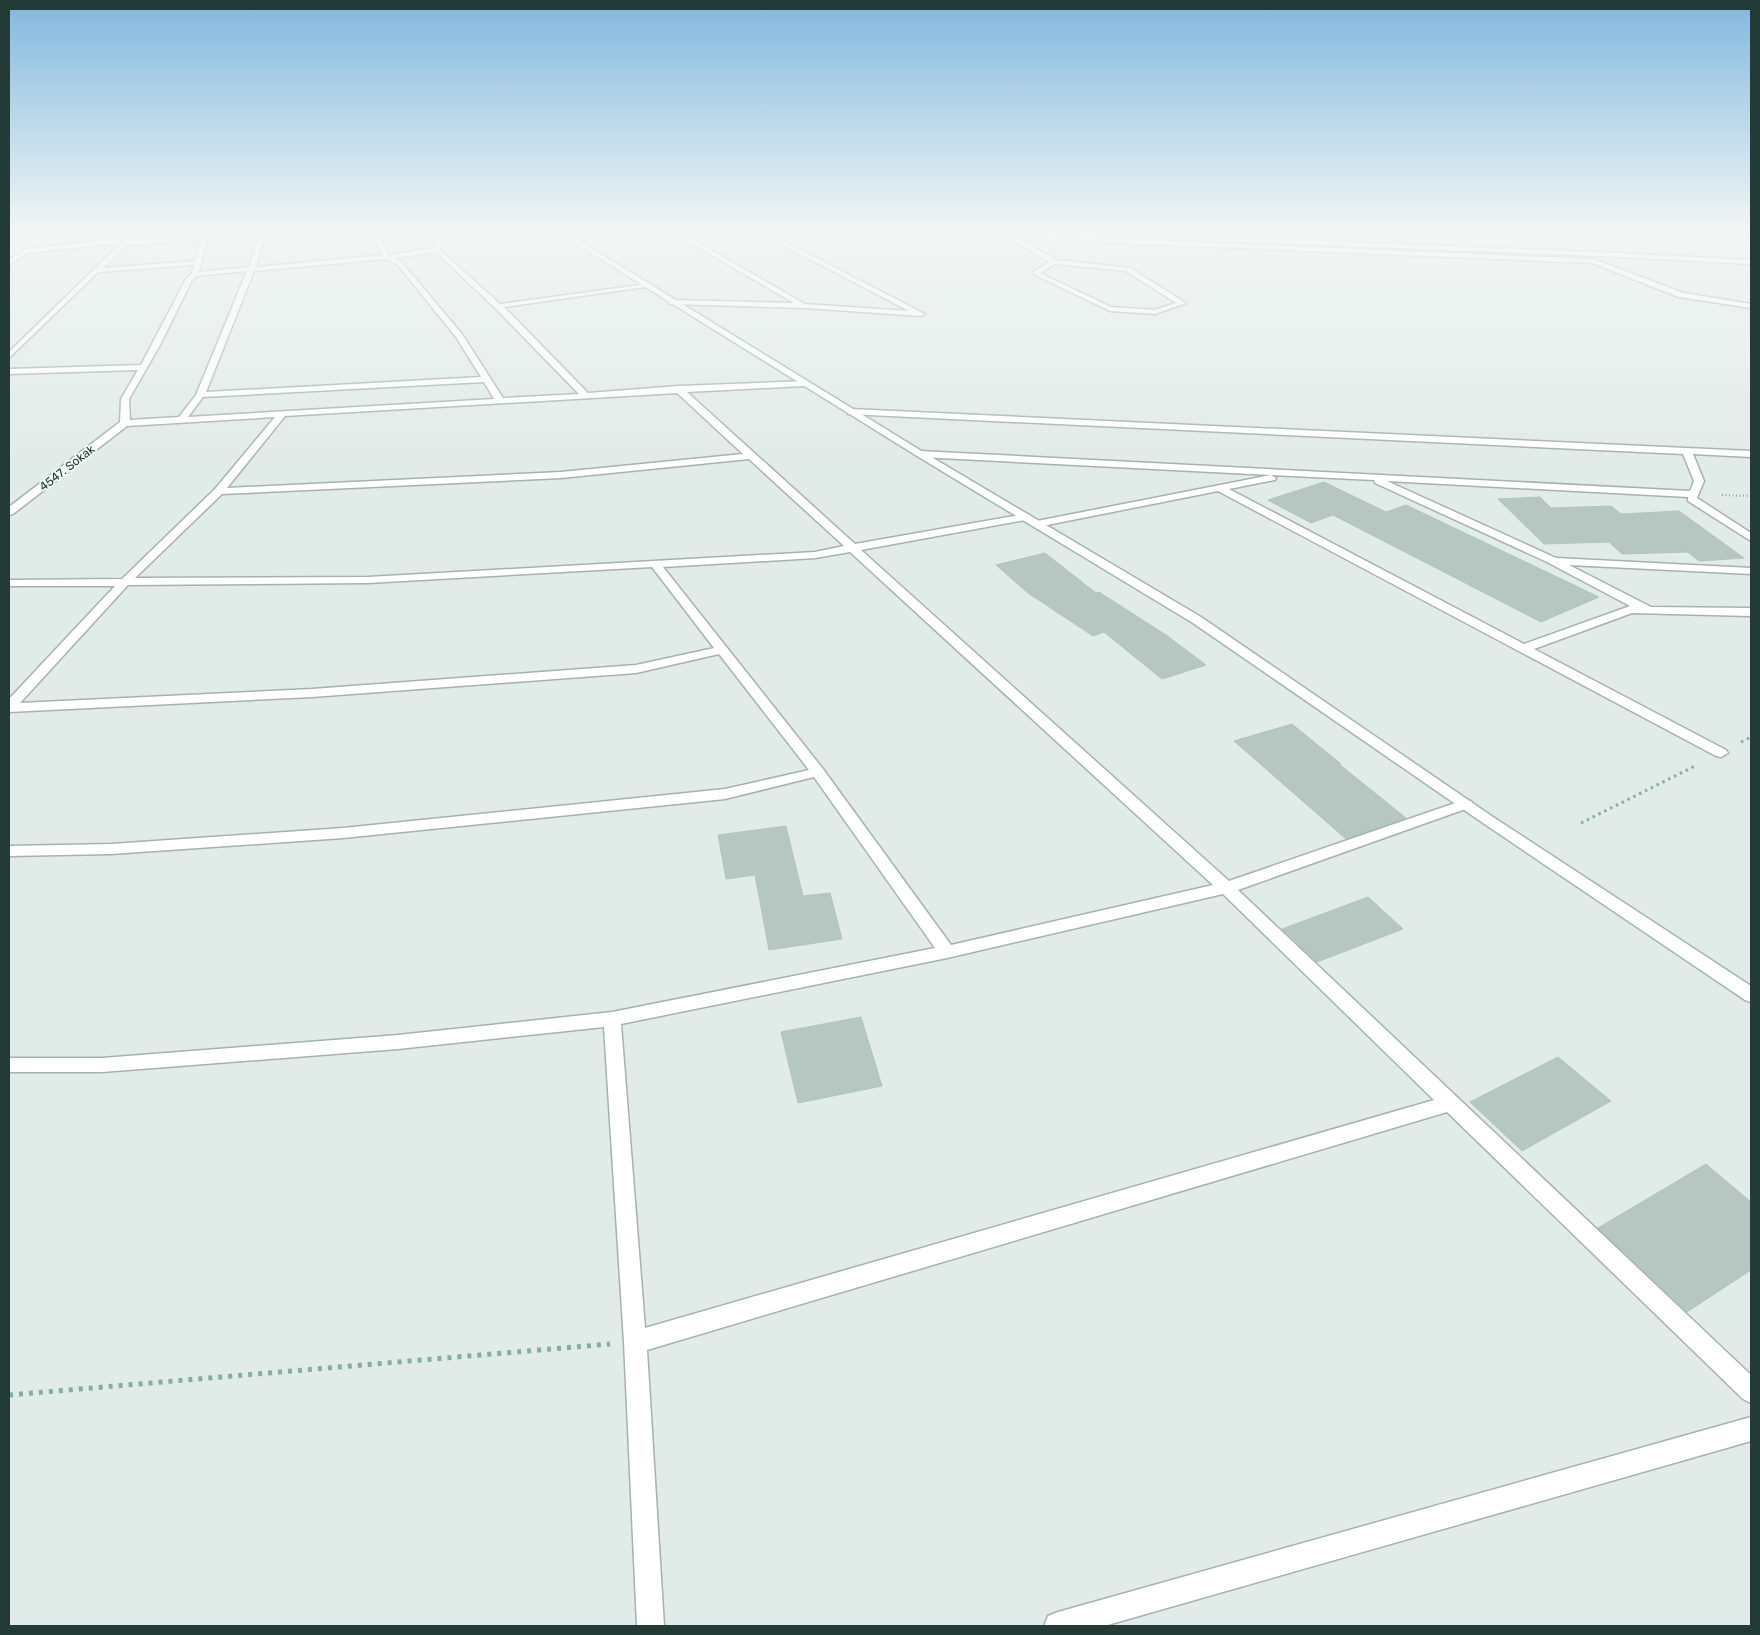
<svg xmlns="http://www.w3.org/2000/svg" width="1760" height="1635" font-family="Rubik,sans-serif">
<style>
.building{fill:#b6c6c1;stroke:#b3c4bf}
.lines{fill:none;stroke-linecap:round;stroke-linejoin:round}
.lane-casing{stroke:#a4b3af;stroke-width:3}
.street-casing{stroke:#a4b3af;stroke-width:3}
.secondary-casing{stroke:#a0b6b1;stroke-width:3}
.path-far3{stroke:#82aea5;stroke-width:1;stroke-dasharray:1 2;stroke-linecap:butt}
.path-far2{stroke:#82aea5;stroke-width:2;stroke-dasharray:1 2.5;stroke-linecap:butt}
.path-far1{stroke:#82aea5;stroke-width:3;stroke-dasharray:2.5 4;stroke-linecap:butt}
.path{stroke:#82aea5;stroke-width:5;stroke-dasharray:4 6;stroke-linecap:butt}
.lane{fill:#fff;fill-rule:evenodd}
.street{fill:#fff;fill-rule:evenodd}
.secondary{fill:#fff;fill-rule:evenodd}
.labels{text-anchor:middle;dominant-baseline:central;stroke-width:4;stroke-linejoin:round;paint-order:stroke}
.far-street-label{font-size:12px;fill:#223b37;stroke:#f1f8f5}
</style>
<rect width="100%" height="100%" fill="#e1ebe8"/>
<!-- building -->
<g class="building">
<path d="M 1324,482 L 1386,512 L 1406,505 L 1599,597 L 1541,622 L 1333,515 L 1311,523 L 1268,500 Z"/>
<path d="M 1540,497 L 1551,508 L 1611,506 L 1621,514 L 1679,511 L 1744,558 L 1699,561 L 1688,552 L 1622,554 L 1609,542 L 1544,544 L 1498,499 Z"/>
<path d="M 1045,553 L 1096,593 L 1099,592 L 1166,635 L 1206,665 L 1162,679 L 1104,632 L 1093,636 L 1028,593 L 996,565 Z"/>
<path d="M 1292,724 L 1341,764 L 1339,764 L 1406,818 L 1346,839 L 1234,741 Z"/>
<path d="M 786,826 L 803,896 L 830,893 L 842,939 L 769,950 L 755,875 L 726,879 L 718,835 Z"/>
<path d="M 1368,897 L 1403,929 L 1317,962 L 1282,929 Z"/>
<path d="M 861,1017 L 882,1086 L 798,1103 L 781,1032 Z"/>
<path d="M 1558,1057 L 1611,1101 L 1522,1151 L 1470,1102 Z"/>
<path d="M 1706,1164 L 1751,1202 L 1751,1270 L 1687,1312 L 1598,1228 Z"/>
</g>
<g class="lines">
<defs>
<path id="lane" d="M 1035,232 L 1091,232 L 1598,252 L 1751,260 L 1751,264 L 1598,256 L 1038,234 Z"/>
<g id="street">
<path d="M 131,232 L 138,232 L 130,241 L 202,236 L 203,232 L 209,232 L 199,272 L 249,267 L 260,232 L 266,232 L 256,267 L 383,255 L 370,232 L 376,232 L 389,255 L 434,248 L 438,234 L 449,232 L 443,236 L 440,250 L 500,304 L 647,284 L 649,285 L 645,287 L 504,307 L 588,393 L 678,386 L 807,381 L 808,383 L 804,386 L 687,392 L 855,544 L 1025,514 L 1029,515 L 1030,517 L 1029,519 L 1025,520 L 861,550 L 1229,881 L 1461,801 L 1471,801 L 1473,804 L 1471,807 L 1238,890 L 1751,1375 L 1751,1403 L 1743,1399 L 1447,1112 L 647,1350 L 664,1626 L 637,1626 L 624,1342 L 604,1027 L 398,1049 L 102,1072 L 9,1072 L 9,1058 L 102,1058 L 398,1035 L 612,1012 L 935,948 L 814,777 L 725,799 L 343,838 L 111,854 L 9,856 L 9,846 L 111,844 L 343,828 L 725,789 L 809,770 L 719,654 L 636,673 L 312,697 L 9,712 L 9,699 L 115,586 L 9,586 L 9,580 L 122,579 L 215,489 L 275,417 L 127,426 L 13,514 L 9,515 L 9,507 L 120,422 L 121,399 L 138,370 L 9,374 L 9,369 L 141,365 L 186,279 L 192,273 L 194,265 L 98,272 L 9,358 L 9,352 L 121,243 L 28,253 L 9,265 L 9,260 L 26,249 L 125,238 ZM 201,240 L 195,261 L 103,268 L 126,245 ZM 436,252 L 495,308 L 579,394 L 503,398 L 462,334 L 402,263 L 394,258 ZM 386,259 L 398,265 L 456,337 L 481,377 L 206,392 L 254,271 ZM 247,271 L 196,395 L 179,417 L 130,420 L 129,399 L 160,345 L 192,280 L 197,276 ZM 484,382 L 494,399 L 188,417 L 203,397 ZM 677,393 L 743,454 L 561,472 L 227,488 L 285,416 ZM 749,459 L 844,546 L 815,552 L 368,577 L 135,578 L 222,494 L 561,478 ZM 850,552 L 1213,885 L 951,945 L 823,769 L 663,567 L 815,558 ZM 652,567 L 714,648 L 636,665 L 312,689 L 20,703 L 128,585 L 368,583 ZM 1223,894 L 1434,1100 L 645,1328 L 621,1024 L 947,958 Z"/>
<path d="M 672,232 L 680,232 L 805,304 L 909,311 L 758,232 L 766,232 L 925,314 L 921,316 L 805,308 L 669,304 L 669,300 L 672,300 L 794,303 Z"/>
<path d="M 906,232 L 958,232 L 1593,259 L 1684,293 L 1751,304 L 1751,308 L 1679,297 L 1592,263 L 1019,239 L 1056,260 L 1130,268 L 1186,303 L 1155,314 L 1110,311 L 1033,274 L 1033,272 L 1049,262 L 1010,238 L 909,234 ZM 1055,264 L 1126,271 L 1176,303 L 1154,310 L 1111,307 L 1040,273 Z"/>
<path d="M 851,409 L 1751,451 L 1751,457 L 1693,454 L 1704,481 L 1697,498 L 1751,533 L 1751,541 L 1688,501 L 1688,497 L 1387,481 L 1556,558 L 1751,568 L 1751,574 L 1569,565 L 1651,607 L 1751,608 L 1751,616 L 1632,613 L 1534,649 L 1726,750 L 1728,753 L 1721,757 L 1716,756 L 1218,491 L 1037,527 L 1032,524 L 1037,521 L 1271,475 L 920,457 L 915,454 L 920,451 L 1690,491 L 1694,481 L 1683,454 L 848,414 L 848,410 ZM 1271,475 L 1374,480 L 1375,483 L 1547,562 L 1630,606 L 1524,644 L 1229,489 L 1275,480 L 1276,478 Z"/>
<path d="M 1751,1417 L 1751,1441 L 1104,1626 L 1044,1626 L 1048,1616 L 1058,1612 Z"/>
</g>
<path id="secondary" d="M 557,232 L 565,232 L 923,452 L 1201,617 L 1493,817 L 1751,986 L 1751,1002 L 1745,1000 L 1483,823 L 1193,623 L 917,456 Z"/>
</defs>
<!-- lane casing -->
<use href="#lane" class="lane-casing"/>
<!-- street casing -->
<use href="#street" class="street-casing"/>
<!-- secondary casing -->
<use href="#secondary" class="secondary-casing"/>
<!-- path-far3 -->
<g class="path-far3">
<path d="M 1684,232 L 1704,234 L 1684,240"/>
<path d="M 1703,234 L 1742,242"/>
</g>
<!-- path-far2 -->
<path class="path-far2" d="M 1722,495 L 1751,496"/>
<!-- path-far1 -->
<g class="path-far1">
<path d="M 1741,742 L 1751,737"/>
<path d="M 1581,823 L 1697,765"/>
</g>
<!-- path -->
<path class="path" d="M 9,1395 L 610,1344"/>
<!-- lane -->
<use href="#lane" class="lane"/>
<!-- street -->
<use href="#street" class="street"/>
<!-- secondary -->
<use href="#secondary" class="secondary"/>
</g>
<!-- sky -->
<linearGradient id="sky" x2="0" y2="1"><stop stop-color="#82b7de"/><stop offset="0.5" stop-color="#f2f6f5"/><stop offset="1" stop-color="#f2f6f5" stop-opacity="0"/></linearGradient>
<rect width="1760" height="461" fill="url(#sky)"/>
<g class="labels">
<!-- far-street labels -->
<g class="far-street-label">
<text transform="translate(67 468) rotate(-38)">4547. Sokak</text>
</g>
</g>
<!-- border -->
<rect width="1760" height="1635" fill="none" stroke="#223b37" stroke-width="20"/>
</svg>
